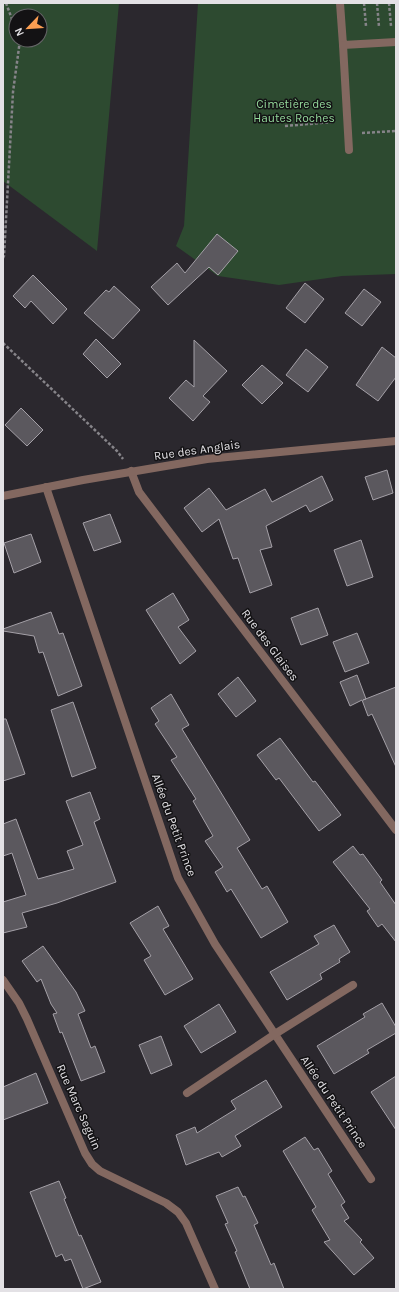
<svg xmlns="http://www.w3.org/2000/svg" width="399" height="1292" font-family="Karla,sans-serif">
<style>
.green{fill:#2d4a30;fill-rule:evenodd}
.building{fill:#5b585e;stroke:#a4a0a7}
.lines{fill:none;stroke-linecap:round;stroke-linejoin:round}
.path{stroke:#868489;stroke-width:2.5;stroke-dasharray:3 2;stroke-linecap:butt}
.service{stroke:#836860;stroke-width:8}
.minor{stroke:#836860;stroke-width:8}
.labels{text-anchor:middle;dominant-baseline:central;stroke-width:3;stroke-linejoin:round;paint-order:stroke}
.park-label{font-size:12px;fill:#93d89a;stroke:#131214}
.street-label{font-size:12px;fill:#e3e1e5;stroke:#131214}
</style>
<rect width="100%" height="100%" fill="#2b282e"/>
<!-- green -->
<g class="green">
<path d="M 3,3 L 119,3 L 97,251 L 3,181 ZM 16,16 L 40,16 L 40,40 L 16,40 Z"/>
<path d="M 198,3 L 396,3 L 396,274 L 342,276 L 279,285 L 218,276 L 176,246 L 184,226 Z"/>
</g>
<!-- building -->
<g class="building">
<path d="M 217,234 L 238,251 L 218,275 L 209,267 L 168,305 L 151,287 L 177,263 L 185,273 Z"/>
<path d="M 33,275 L 67,309 L 53,324 L 31,301 L 25,308 L 13,296 Z"/>
<path d="M 305,283 L 324,299 L 305,323 L 286,308 Z"/>
<path d="M 114,286 L 140,310 L 113,339 L 84,313 L 106,290 L 109,292 Z"/>
<path d="M 364,289 L 381,302 L 362,326 L 345,313 Z"/>
<path d="M 96,339 L 121,364 L 107,378 L 83,354 Z"/>
<path d="M 194,340 L 227,371 L 203,396 L 210,402 L 193,421 L 169,398 L 186,380 L 194,387 Z"/>
<path d="M 382,347 L 396,358 L 396,377 L 378,401 L 356,385 Z"/>
<path d="M 306,349 L 328,367 L 308,392 L 286,375 Z"/>
<path d="M 262,365 L 283,383 L 262,404 L 242,385 Z"/>
<path d="M 21,408 L 43,430 L 27,446 L 5,425 Z"/>
<path d="M 387,470 L 393,493 L 373,500 L 365,477 Z"/>
<path d="M 322,476 L 333,500 L 310,512 L 306,505 L 266,526 L 272,547 L 260,550 L 272,585 L 250,593 L 238,558 L 233,559 L 219,519 L 202,532 L 184,508 L 209,488 L 226,510 L 265,489 L 272,502 Z"/>
<path d="M 110,514 L 121,542 L 94,551 L 83,523 Z"/>
<path d="M 31,534 L 41,562 L 14,573 L 4,543 Z"/>
<path d="M 361,540 L 373,577 L 347,586 L 334,550 Z"/>
<path d="M 173,593 L 189,620 L 178,627 L 196,651 L 180,664 L 146,610 Z"/>
<path d="M 318,608 L 328,635 L 301,645 L 291,618 Z"/>
<path d="M 51,612 L 59,634 L 63,633 L 82,686 L 58,696 L 43,652 L 39,653 L 34,636 L 3,631 L 3,629 Z"/>
<path d="M 357,633 L 369,663 L 345,672 L 333,642 Z"/>
<path d="M 357,675 L 366,699 L 363,700 L 396,687 L 396,767 L 372,714 L 368,716 L 362,700 L 350,706 L 340,682 Z"/>
<path d="M 238,677 L 256,701 L 236,717 L 218,694 Z"/>
<path d="M 171,694 L 189,725 L 182,729 L 250,840 L 237,848 L 262,889 L 267,886 L 288,922 L 261,938 L 231,889 L 227,892 L 215,872 L 223,867 L 205,841 L 213,836 L 193,801 L 196,799 L 171,760 L 177,757 L 155,724 L 159,721 L 151,708 Z"/>
<path d="M 73,702 L 96,768 L 72,777 L 51,710 Z"/>
<path d="M 3,719 L 6,719 L 25,774 L 3,781 Z"/>
<path d="M 280,738 L 313,782 L 315,781 L 341,815 L 319,831 L 279,778 L 276,780 L 257,755 Z"/>
<path d="M 90,792 L 100,819 L 94,822 L 116,882 L 57,903 L 22,913 L 27,927 L 3,933 L 3,902 L 26,895 L 12,853 L 3,856 L 3,824 L 16,819 L 38,879 L 74,869 L 67,851 L 83,845 L 66,801 Z"/>
<path d="M 353,846 L 360,855 L 363,854 L 382,880 L 380,882 L 396,905 L 396,942 L 382,924 L 378,927 L 367,911 L 370,909 L 333,862 Z"/>
<path d="M 158,906 L 169,926 L 163,929 L 193,979 L 165,995 L 144,960 L 151,956 L 130,923 Z"/>
<path d="M 334,925 L 350,952 L 339,959 L 340,962 L 320,974 L 322,979 L 287,1000 L 270,972 L 319,944 L 314,936 Z"/>
<path d="M 43,946 L 76,992 L 85,1011 L 78,1014 L 91,1048 L 95,1046 L 105,1072 L 81,1081 L 62,1032 L 60,1033 L 53,1014 L 57,1013 L 51,1004 L 41,979 L 37,982 L 22,961 Z"/>
<path d="M 382,1003 L 396,1027 L 396,1033 L 367,1050 L 369,1053 L 334,1074 L 317,1046 L 365,1017 L 363,1014 Z"/>
<path d="M 219,1004 L 236,1032 L 201,1053 L 184,1026 Z"/>
<path d="M 161,1036 L 172,1065 L 151,1074 L 139,1045 Z"/>
<path d="M 36,1073 L 48,1103 L 3,1120 L 3,1087 Z"/>
<path d="M 396,1076 L 396,1130 L 371,1092 Z"/>
<path d="M 266,1080 L 282,1107 L 235,1136 L 241,1146 L 222,1157 L 219,1152 L 186,1165 L 176,1135 L 195,1127 L 197,1133 L 236,1109 L 231,1101 Z"/>
<path d="M 305,1137 L 314,1150 L 318,1148 L 332,1171 L 328,1174 L 345,1202 L 341,1205 L 349,1218 L 344,1221 L 362,1240 L 360,1242 L 374,1258 L 354,1275 L 324,1242 L 330,1240 L 312,1210 L 316,1207 L 283,1151 Z"/>
<path d="M 59,1181 L 66,1198 L 64,1199 L 79,1236 L 81,1235 L 101,1282 L 83,1289 L 71,1259 L 65,1261 L 62,1254 L 56,1257 L 30,1192 Z"/>
<path d="M 238,1187 L 243,1197 L 245,1196 L 258,1223 L 254,1225 L 271,1265 L 274,1263 L 284,1289 L 250,1289 L 235,1252 L 237,1251 L 225,1224 L 228,1223 L 216,1196 Z"/>
</g>
<g class="lines">
<!-- path -->
<g class="path">
<path d="M 6,3 L 16,30"/>
<path d="M 364,3 L 366,26"/>
<path d="M 377,3 L 379,27"/>
<path d="M 389,3 L 391,26"/>
<path d="M 285,126 L 333,122"/>
<path d="M 362,133 L 396,131"/>
<path d="M 3,258 L 4,256 L 13,92 L 20,40"/>
<path d="M 3,343 L 117,451 L 123,459"/>
</g>
<!-- service -->
<g class="service">
<path d="M 340,3 L 343,45 L 396,42"/>
<path d="M 343,45 L 349,150"/>
</g>
<!-- minor -->
<g class="minor">
<path d="M 131,471 L 139,492 L 396,830"/>
<path d="M 46,487 L 178,878 L 215,944 L 371,1179"/>
<path d="M 3,496 L 83,480 L 207,459 L 396,441"/>
<path d="M 3,980 L 19,1003 L 27,1019 L 85,1153 L 92,1164 L 100,1171 L 166,1203 L 178,1212 L 186,1223 L 215,1289"/>
<path d="M 187,1093 L 275,1034 L 353,985"/>
</g>
</g>
<g class="labels">
<!-- park labels -->
<g class="park-label">
<text x="294" y="104">Cimetière des<tspan x="294" dy="14">Hautes Roches</tspan></text>
</g>
<!-- street labels -->
<g class="street-label">
<text transform="translate(197 450) rotate(-8)">Rue des Anglais</text>
<text transform="translate(270 645) rotate(53)">Rue des Glaises</text>
<text transform="translate(174 825) rotate(70)">Allée du Petit Prince</text>
<text transform="translate(334 1102) rotate(56)">Allée du Petit Prince</text>
<text transform="translate(79 1107) rotate(66)">Rue Marc Seguin</text>
</g>
</g>
<!-- border -->
<rect width="399" height="1292" fill="none" stroke="#e3e1e5" stroke-width="8"/>
<!-- north arrow -->
<g transform="translate(28 28) rotate(245)"><circle r="19" fill="#131214" stroke="#666568"/>
<path d="M0-3L7 15L0 10L-7 15Z" fill="#fb9e51"/>
<text y="-6" font-size="11" font-weight="bold" text-anchor="middle" fill="#e3e1e5">N</text>
</g>
</svg>
